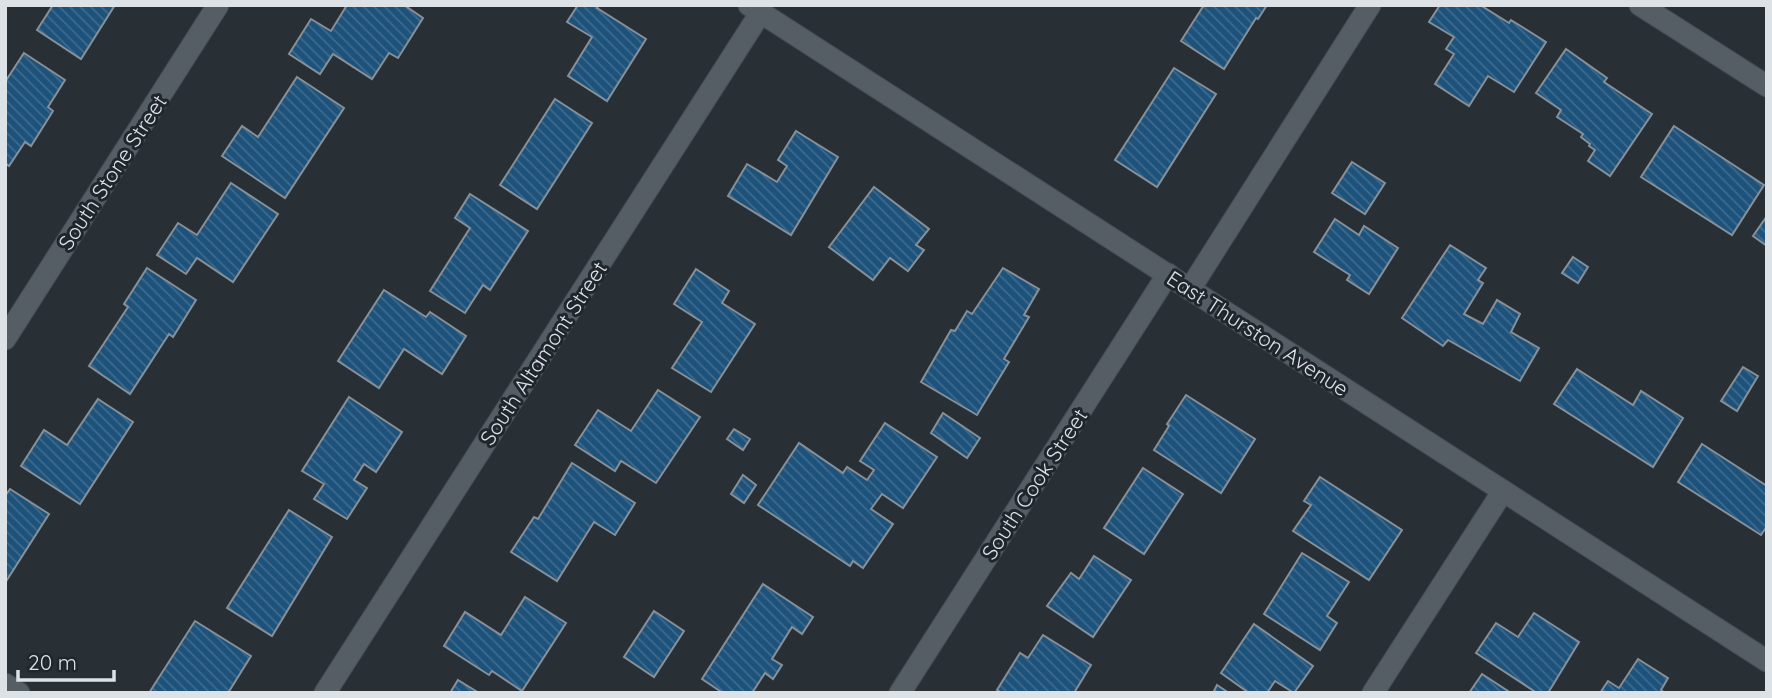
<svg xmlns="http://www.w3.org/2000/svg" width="1772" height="698" font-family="Quicksand,sans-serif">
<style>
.building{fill:url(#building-back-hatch);stroke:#878f97;stroke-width:2}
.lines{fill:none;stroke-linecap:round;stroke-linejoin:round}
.minor-casing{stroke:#464d52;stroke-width:23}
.tertiary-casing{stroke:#464d52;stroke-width:23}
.minor{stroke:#555e65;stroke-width:21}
.tertiary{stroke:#555e65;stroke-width:21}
.labels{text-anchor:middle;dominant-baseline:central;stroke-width:6;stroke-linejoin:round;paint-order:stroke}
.street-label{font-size:21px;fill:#dde2e6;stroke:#1f262c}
</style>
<defs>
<pattern id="building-back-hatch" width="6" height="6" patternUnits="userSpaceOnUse" patternTransform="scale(1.75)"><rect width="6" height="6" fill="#1d527b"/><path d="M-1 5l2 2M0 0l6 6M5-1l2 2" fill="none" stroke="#3d6b8e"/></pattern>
</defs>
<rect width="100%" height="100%" fill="#283036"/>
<!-- building -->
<g class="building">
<path d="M 53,5 L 115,5 L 81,59 L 37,30 Z"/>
<path d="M 347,5 L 404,5 L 423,18 L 398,58 L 389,53 L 372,79 L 333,54 L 320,74 L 289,54 L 311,19 L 331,31 Z"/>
<path d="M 578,5 L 599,5 L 597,8 L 646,39 L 607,101 L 568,76 L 592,37 L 567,22 Z"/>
<path d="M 1204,5 L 1267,5 L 1258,19 L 1256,18 L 1224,69 L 1181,41 Z"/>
<path d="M 1440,5 L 1480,5 L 1509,23 L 1511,20 L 1546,42 L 1514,92 L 1488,76 L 1469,106 L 1435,84 L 1454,54 L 1446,49 L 1454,37 L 1429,22 Z"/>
<path d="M 1566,49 L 1607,78 L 1604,82 L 1652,114 L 1610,176 L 1588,161 L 1595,150 L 1589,146 L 1590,144 L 1581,137 L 1583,134 L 1557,117 L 1561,110 L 1536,93 Z"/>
<path d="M 24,53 L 65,80 L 48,107 L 53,111 L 31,146 L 25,142 L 9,166 L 5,163 L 5,82 Z"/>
<path d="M 1174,68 L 1216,94 L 1157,187 L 1115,160 Z"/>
<path d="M 297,77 L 344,108 L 285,198 L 222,156 L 242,126 L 258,137 Z"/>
<path d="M 555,99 L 592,123 L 537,209 L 500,185 Z"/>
<path d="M 1674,126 L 1764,185 L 1732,235 L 1641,177 Z"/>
<path d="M 796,131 L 838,157 L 791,235 L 728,196 L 747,164 L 777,182 L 787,166 L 778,160 Z"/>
<path d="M 1352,162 L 1385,183 L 1365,214 L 1332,193 Z"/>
<path d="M 231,183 L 278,214 L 233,282 L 197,258 L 186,274 L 157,255 L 178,223 L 197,235 Z"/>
<path d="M 874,187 L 929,229 L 916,245 L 924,250 L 908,271 L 890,258 L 873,280 L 829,247 Z"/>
<path d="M 470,194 L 528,231 L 490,290 L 483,285 L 465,313 L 430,291 L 470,228 L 455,218 Z"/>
<path d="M 1767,216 L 1767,246 L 1753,236 Z"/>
<path d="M 1335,219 L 1359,235 L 1364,226 L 1398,248 L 1369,294 L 1347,280 L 1350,275 L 1314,252 Z"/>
<path d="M 1450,245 L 1486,268 L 1478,280 L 1483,283 L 1464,314 L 1483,324 L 1497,300 L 1520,314 L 1511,332 L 1539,348 L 1520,381 L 1448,340 L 1443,346 L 1402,318 Z"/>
<path d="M 1573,257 L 1588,267 L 1578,283 L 1562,273 Z"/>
<path d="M 147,268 L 196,300 L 173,337 L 169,334 L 130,394 L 89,366 L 128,307 L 124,304 Z"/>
<path d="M 1003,268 L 1039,289 L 1024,315 L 1029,317 L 1004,359 L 1009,362 L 977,415 L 921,382 L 951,330 L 955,331 L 967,311 L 972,314 Z"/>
<path d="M 696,269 L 729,291 L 722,303 L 755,324 L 711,392 L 672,368 L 702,322 L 674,304 Z"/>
<path d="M 384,290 L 426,317 L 430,312 L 466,336 L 442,374 L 404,349 L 379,388 L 338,361 Z"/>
<path d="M 1743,367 L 1758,376 L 1737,411 L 1721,401 Z"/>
<path d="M 1577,369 L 1633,405 L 1641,391 L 1683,418 L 1653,467 L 1554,404 Z"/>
<path d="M 658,390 L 700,417 L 656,483 L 621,461 L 615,471 L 575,445 L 598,410 L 631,431 Z"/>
<path d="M 1186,395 L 1255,439 L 1221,493 L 1154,450 L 1169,426 L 1167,424 Z"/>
<path d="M 349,397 L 402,432 L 376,472 L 364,464 L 354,480 L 367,488 L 347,519 L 314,499 L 324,484 L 302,471 Z"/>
<path d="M 98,399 L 133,422 L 80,504 L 21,466 L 44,430 L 67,445 Z"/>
<path d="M 943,413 L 980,438 L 967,458 L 931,433 Z"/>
<path d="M 885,423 L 937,457 L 903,508 L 882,494 L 871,509 L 893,524 L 863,568 L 853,561 L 850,566 L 758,505 L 799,443 L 843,473 L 847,467 L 867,480 L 874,470 L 860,461 Z"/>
<path d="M 734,429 L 750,439 L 743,450 L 727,439 Z"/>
<path d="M 1702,444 L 1767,486 L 1767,526 L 1761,535 L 1678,482 Z"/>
<path d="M 572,463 L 635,503 L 615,535 L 594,522 L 557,581 L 511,552 L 534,517 L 538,519 Z"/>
<path d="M 1143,468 L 1183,494 L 1144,554 L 1104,528 Z"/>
<path d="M 743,475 L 756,485 L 744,503 L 731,494 Z"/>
<path d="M 1320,477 L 1402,530 L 1369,580 L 1293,531 L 1311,505 L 1304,501 Z"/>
<path d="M 10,489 L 49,514 L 5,583 L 5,496 Z"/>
<path d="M 289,510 L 332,537 L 272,636 L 227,608 Z"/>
<path d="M 1302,553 L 1349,582 L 1327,616 L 1337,623 L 1320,650 L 1264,614 Z"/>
<path d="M 1094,556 L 1131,580 L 1093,637 L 1047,606 L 1071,573 L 1079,579 Z"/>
<path d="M 763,584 L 813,617 L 802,634 L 792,627 L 772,659 L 782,665 L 773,679 L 765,673 L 752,693 L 723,693 L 702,679 Z"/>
<path d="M 525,597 L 566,623 L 522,691 L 492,671 L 489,675 L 444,646 L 465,612 L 501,635 Z"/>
<path d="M 654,611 L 684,631 L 654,677 L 624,657 Z"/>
<path d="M 1534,613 L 1579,642 L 1548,693 L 1537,693 L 1476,653 L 1496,623 L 1518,637 Z"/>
<path d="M 195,621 L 251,656 L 228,693 L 149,693 Z"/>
<path d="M 1254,624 L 1313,666 L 1294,693 L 1275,681 L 1267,693 L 1249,693 L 1221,673 Z"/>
<path d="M 1043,635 L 1091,665 L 1074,693 L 1002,693 L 997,690 L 1020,653 L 1028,658 Z"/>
<path d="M 1638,659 L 1668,678 L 1661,690 L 1665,693 L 1600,693 L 1608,681 L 1619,688 Z"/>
<path d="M 1482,674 L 1511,693 L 1469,693 Z"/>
<path d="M 458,680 L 479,693 L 450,693 Z"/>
<path d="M 1217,685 L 1229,693 L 1213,693 Z"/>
</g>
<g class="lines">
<defs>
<g id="minor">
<path d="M 1640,5 L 1767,86"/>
<path d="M 1190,289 L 1370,5"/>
<path d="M 5,339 L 218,5"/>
<path d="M 5,684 L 19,693"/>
<path d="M 325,693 L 761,12"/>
<path d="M 900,693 L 1168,274"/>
<path d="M 1373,693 L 1503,491"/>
</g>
<path id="tertiary" d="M 749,5 L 1767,661"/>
</defs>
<!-- minor casing -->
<use href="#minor" class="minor-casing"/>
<!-- tertiary casing -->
<use href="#tertiary" class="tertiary-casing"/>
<!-- minor -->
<use href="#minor" class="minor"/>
<!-- tertiary -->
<use href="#tertiary" class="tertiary"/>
</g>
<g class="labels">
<!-- street labels -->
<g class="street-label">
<text transform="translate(112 172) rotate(-57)">South Stone Street</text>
<text transform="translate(1258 333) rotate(33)">East Thurston Avenue</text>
<text transform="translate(543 353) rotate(-57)">South Altamont Street</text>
<text transform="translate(1034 484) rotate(-57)">South Cook Street</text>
</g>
</g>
<!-- border -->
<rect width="1772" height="698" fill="none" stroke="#dde2e6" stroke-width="14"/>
<!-- scale -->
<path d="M18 670v10h96v-10" fill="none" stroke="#dde2e6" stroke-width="3.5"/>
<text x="28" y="670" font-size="21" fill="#dde2e6" stroke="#1f262c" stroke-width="5" paint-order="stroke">20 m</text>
</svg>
